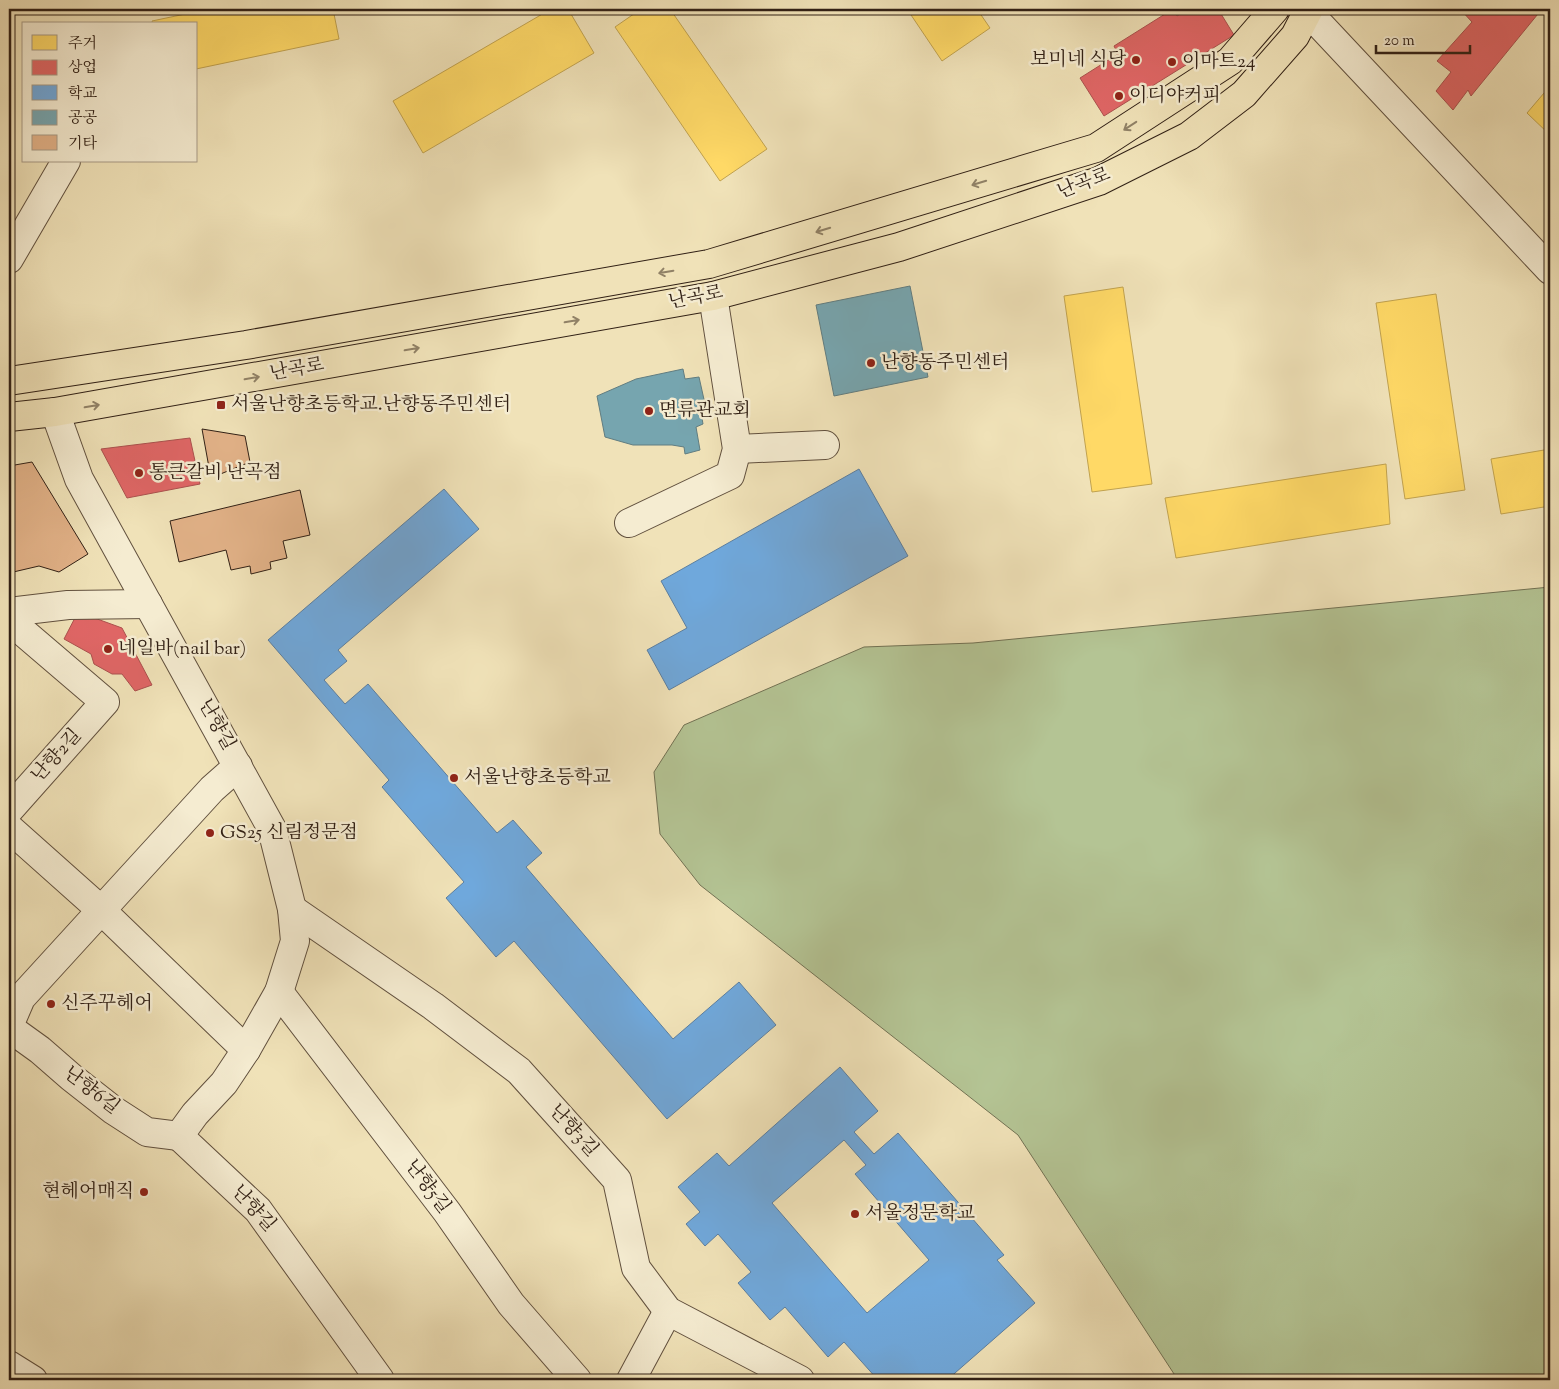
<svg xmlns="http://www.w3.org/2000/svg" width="1559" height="1389" font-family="'Sorts Mill Goudy','Noto Serif KR',serif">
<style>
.green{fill:#b4c494;stroke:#727254}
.homes{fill:#ffd966;stroke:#c1a24e}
.shops{fill:#e06666;stroke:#ac514e}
.schools{fill:#6fa8dc;stroke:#5c7fa0;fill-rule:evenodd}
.public{fill:#76a5af;stroke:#617d81}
.building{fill:#e1b187;stroke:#312015}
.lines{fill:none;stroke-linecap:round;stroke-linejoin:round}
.minor-casing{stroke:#61503e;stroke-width:30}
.major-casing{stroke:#312015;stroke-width:30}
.minor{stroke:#f5ecd1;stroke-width:28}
.major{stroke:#f0e2b8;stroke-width:28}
.oneway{stroke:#908166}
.poi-dot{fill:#8f2418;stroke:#f5ecd1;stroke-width:2}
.labels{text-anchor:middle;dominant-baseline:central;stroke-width:5;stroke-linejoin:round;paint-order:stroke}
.poi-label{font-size:19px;fill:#312015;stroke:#f5ecd1;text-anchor:start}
.street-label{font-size:19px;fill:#312015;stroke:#f5ecd1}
</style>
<rect width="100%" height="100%" fill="#f0e2b8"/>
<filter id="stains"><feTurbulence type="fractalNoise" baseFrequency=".004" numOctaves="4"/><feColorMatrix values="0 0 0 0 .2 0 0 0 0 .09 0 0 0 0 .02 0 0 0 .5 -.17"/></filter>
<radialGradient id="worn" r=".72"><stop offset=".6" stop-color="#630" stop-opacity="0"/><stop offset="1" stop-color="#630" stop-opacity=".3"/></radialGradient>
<!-- green -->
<path class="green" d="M 1550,587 L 1550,1380 L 1178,1380 L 1018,1135 L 700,885 L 660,834 L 654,772 L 684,725 L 864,647 L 973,643 Z"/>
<!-- homes -->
<g class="homes">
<path d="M 209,9 L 333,9 L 339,39 L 196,69 L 196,24 L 153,24 L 152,21 Z"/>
<path d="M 551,9 L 568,9 L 594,53 L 423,153 L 393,101 Z"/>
<path d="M 641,9 L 670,9 L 767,149 L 720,181 L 615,27 Z"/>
<path d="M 907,9 L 977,9 L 990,28 L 942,61 Z"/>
<path d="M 1550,86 L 1550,135 L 1527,113 Z"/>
<path d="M 1123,287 L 1152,484 L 1092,492 L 1064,296 Z"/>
<path d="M 1436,294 L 1465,490 L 1405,499 L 1376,303 Z"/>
<path d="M 1550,449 L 1550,506 L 1501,514 L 1491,459 Z"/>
<path d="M 1386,464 L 1390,524 L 1176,558 L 1165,498 Z"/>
</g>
<!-- shops -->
<g class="shops">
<path d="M 1173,9 L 1177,16 L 1188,9 L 1218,9 L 1234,35 L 1104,116 L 1080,78 L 1118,54 L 1114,46 Z"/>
<path d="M 1460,9 L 1542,9 L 1471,96 L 1468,90 L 1453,110 L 1436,91 L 1451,72 L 1437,61 L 1472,22 Z"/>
<path d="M 190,438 L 200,484 L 127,498 L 101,449 Z"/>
<path d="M 78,612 L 122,628 L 152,685 L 135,691 L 122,674 L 112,674 L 94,664 L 91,654 L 64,639 Z"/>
</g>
<!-- schools -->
<g class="schools">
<path d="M 859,469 L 908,556 L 669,690 L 647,650 L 687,628 L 661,581 Z"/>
<path d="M 444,489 L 479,529 L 338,650 L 347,661 L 324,680 L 345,704 L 368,684 L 497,833 L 513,820 L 542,853 L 526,867 L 673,1039 L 739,982 L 776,1025 L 667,1119 L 514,941 L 496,957 L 446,898 L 464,882 L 382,787 L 389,780 L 268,640 Z"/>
<path d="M 840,1067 L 878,1111 L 854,1132 L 874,1154 L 898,1133 L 1004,1255 L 997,1260 L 1035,1303 L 947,1380 L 878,1380 L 844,1342 L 828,1357 L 785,1307 L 770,1320 L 738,1283 L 751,1272 L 718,1234 L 705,1246 L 686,1224 L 700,1212 L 678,1187 L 717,1153 L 729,1166 ZM 844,1140 L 866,1165 L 855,1174 L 929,1260 L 867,1313 L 772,1203 Z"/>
</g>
<!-- public -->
<g class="public">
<path d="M 910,286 L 928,377 L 834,396 L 816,305 Z"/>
<path d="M 683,369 L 685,379 L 699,377 L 705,404 L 700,407 L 703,424 L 696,427 L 700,450 L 685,454 L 684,447 L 672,445 L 633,445 L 605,437 L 597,396 L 636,379 Z"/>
</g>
<!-- building -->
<g class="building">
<path d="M 202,429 L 245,436 L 250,462 L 218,475 L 210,473 Z"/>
<path d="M 32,462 L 88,554 L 59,572 L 39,566 L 9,573 L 9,466 Z"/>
<path d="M 300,490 L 310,535 L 283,541 L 287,558 L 270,562 L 271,569 L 251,574 L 250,566 L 231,570 L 226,550 L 179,562 L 170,521 Z"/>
</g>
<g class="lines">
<defs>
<g id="minor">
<path d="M 1307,11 L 1550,270"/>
<path d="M 9,259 L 66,161"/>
<path d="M 55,412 L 79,479 L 272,829 L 292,909 L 295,941 L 279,992 L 246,1050 L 224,1083 L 195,1114 L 179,1136"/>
<path d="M 737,449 L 825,445"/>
<path d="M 629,523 L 730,475 L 737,449 L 713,296"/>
<path d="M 9,612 L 68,605 L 148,604"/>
<path d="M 9,620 L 105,702 L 9,810"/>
<path d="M 9,828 L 101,910 L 246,1050"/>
<path d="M 292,909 L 433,1006 L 519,1071 L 617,1180 L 636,1268 L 668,1311 L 800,1380"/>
<path d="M 279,992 L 447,1212 L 511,1304 L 577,1380"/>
<path d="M 9,1026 L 21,998 L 212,789 L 238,766"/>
<path d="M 9,1034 L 15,1032 L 40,1050 L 71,1077 L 113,1110 L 147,1132 L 179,1136"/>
<path d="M 179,1136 L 258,1210 L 380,1380"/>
<path d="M 9,1365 L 33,1380"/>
<path d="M 631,1380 L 668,1311"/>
</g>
<g id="major">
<path d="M 9,381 L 246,345 L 709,264 L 1096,148 L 1230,61 L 1275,9"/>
<path d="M 9,417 L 55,412 L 713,296 L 899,247 L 1099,181 L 1189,136 L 1244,94 L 1295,36 L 1309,9"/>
</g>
</defs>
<!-- minor casing -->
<use href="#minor" class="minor-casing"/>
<!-- major casing -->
<use href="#major" class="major-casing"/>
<!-- minor -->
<use href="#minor" class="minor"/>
<!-- major -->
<use href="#major" class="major"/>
</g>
<!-- one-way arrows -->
<defs><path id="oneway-shaft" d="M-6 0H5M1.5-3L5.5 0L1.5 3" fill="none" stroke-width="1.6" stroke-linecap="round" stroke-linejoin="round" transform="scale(1.25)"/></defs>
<g class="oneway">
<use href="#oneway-shaft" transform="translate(1130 126) rotate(147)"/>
<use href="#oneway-shaft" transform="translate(979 183) rotate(163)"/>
<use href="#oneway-shaft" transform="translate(823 230) rotate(163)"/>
<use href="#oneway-shaft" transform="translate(666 272) rotate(170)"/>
<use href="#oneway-shaft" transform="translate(572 321) rotate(-10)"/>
<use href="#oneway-shaft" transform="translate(412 349) rotate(-10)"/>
<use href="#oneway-shaft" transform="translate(252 378) rotate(-10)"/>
<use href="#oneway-shaft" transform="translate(92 406) rotate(-10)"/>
</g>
<!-- markers -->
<g class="poi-dot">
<circle cx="1136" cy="60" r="5"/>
<circle cx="1172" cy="62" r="5"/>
<circle cx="1119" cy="96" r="5"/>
<circle cx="871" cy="363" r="5"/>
<rect x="216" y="400" width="10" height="10" rx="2.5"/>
<circle cx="649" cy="411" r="5"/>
<circle cx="139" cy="473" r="5"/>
<circle cx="108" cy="649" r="5"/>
<circle cx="454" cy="778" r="5"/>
<circle cx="210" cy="833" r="5"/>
<circle cx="51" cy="1004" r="5"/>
<circle cx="144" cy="1192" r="5"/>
<circle cx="855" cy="1214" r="5"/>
</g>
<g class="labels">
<!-- poi labels -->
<g class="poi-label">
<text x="1126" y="60" text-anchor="end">보미네 식당</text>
<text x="1182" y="62">이마트24</text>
<text x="1129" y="96">이디야커피</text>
<text x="881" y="363">난향동주민센터</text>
<text x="231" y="405">서울난향초등학교.난향동주민센터</text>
<text x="659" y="411">면류관교회</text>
<text x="149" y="473">통큰갈비 난곡점</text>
<text x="118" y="649">네일바(nail bar)</text>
<text x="464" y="778">서울난향초등학교</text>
<text x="220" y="833">GS25 신림정문점</text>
<text x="61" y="1004">신주꾸헤어</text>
<text x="134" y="1192" text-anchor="end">현헤어매직</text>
<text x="865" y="1214">서울정문학교</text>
</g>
<!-- street labels -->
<g class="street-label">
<text transform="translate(1084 184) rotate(-21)">난곡로</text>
<text transform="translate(696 298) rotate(-11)">난곡로</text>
<text transform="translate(297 370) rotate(-10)">난곡로</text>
<text transform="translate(216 725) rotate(61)">난향길</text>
<text transform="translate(57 756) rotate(-48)">난향2길</text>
<text transform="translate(91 1091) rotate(38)">난향6길</text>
<text transform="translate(573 1131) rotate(48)">난향3길</text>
<text transform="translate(427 1187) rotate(53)">난향5길</text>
<text transform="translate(253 1209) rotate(48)">난향길</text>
</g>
</g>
<!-- margin -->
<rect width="1559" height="1389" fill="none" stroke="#f0e2b8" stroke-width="30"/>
<rect x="10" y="10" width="1539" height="1369" fill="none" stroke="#312015" stroke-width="2.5"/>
<rect x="15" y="15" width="1529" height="1359" fill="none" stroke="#312015"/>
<!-- legend -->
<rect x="22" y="22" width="175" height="140" fill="#f5ecd1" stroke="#a79a86"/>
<rect x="32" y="35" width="25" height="15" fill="#ffd966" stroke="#a79a86"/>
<text x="68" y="48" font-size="15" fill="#312015">주거</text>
<rect x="32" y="60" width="25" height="15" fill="#e06666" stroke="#a79a86"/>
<text x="68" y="72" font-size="15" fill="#312015">상업</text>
<rect x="32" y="85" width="25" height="15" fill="#6fa8dc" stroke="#a79a86"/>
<text x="68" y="98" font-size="15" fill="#312015">학교</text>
<rect x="32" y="110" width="25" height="15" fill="#76a5af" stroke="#a79a86"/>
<text x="68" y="122" font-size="15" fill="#312015">공공</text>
<rect x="32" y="135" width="25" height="15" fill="#e1b187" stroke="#a79a86"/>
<text x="68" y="148" font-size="15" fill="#312015">기타</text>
<!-- scale -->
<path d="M1376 45v8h94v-8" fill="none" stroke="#312015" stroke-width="2.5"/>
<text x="1384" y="45" font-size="15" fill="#312015" stroke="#f5ecd1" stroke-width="4" paint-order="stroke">20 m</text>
<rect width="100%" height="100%" filter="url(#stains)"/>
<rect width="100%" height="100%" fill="url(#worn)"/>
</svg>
